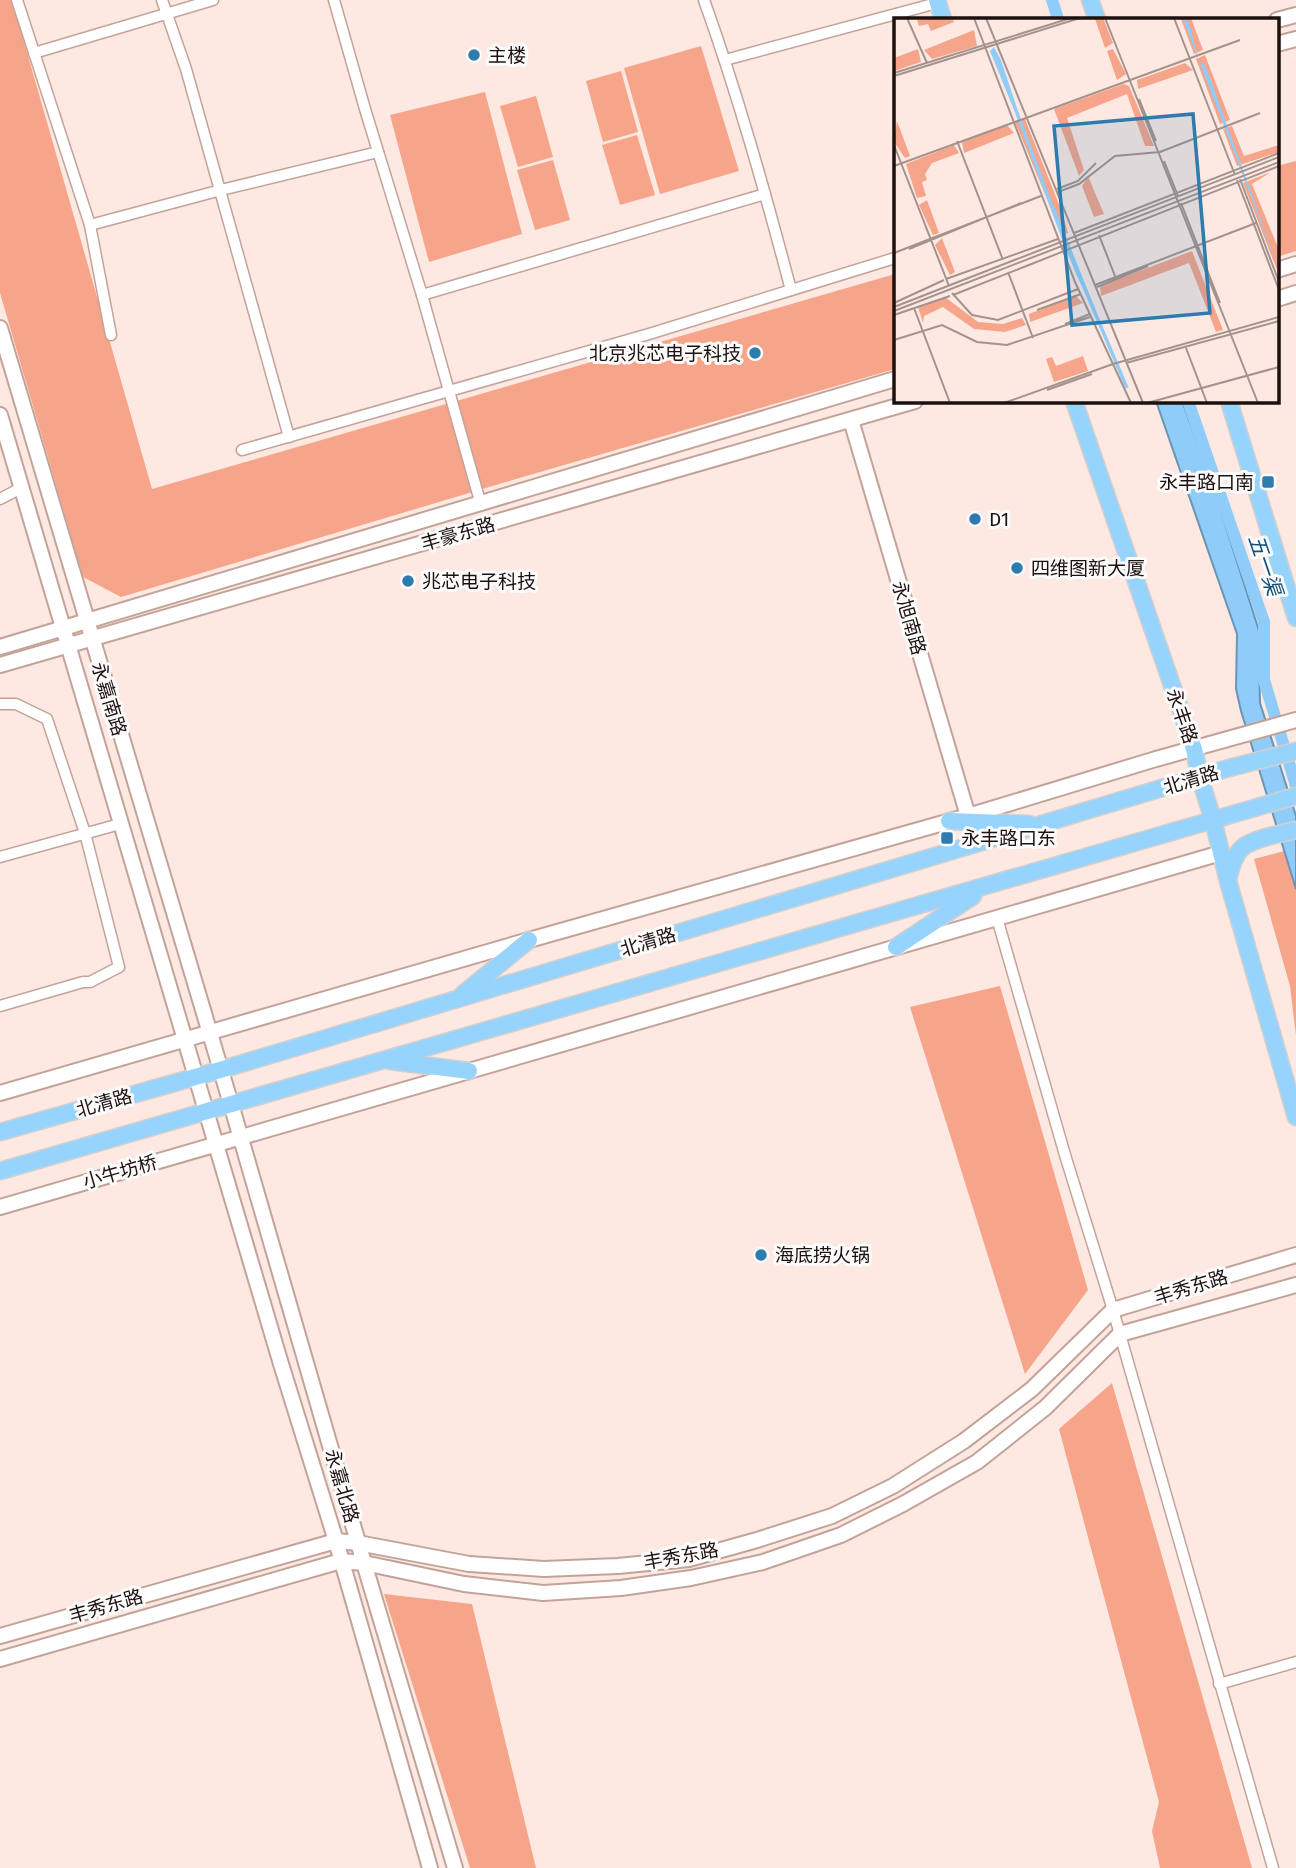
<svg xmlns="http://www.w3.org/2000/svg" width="1296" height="1868" font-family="'Fira Sans','Noto Sans SC',sans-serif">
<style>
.green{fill:#f6a48a}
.water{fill:#8fccfa;stroke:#6c94b3;stroke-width:2}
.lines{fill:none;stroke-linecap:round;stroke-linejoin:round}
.canal{stroke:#8fccfa;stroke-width:12}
.street-casing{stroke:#c3a399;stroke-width:13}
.secondary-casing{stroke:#c3a399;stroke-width:18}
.primary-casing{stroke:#d2cfcf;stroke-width:19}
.street{stroke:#fff;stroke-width:10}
.secondary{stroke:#fff;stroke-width:14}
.primary{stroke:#97d4fd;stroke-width:16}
.poi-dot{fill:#2e7bad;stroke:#fbfbfb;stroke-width:2.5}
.labels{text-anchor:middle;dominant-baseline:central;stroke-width:6;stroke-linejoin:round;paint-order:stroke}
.poi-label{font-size:19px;fill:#1c110e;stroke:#fbfbfb;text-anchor:start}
.street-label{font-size:19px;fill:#1c110e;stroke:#fbfbfb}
.water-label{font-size:21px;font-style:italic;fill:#155076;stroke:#fbfbfb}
.inset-river{fill:none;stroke:#8fccfa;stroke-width:3.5}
.inset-road{fill:none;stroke:#a4938d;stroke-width:2}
.view{fill:#2e7bad;fill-opacity:0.15;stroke:#2e7bad;stroke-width:3.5}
.inset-edge{fill:none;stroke:#1c110e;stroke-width:3.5}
</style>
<rect width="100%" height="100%" fill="#fee9e2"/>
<!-- green -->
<g class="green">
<path d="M 0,0 L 12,0 L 152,489 L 895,274 L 895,369 L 516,479 L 121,597 L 83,577 L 0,293 Z"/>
<path d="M 701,46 L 739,171 L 660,194 L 624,68 Z"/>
<path d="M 621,71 L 638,132 L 603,142 L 586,81 Z"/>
<path d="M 485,92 L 522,234 L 429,262 L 390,115 Z"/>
<path d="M 536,96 L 553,157 L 518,167 L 500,106 Z"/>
<path d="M 637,135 L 655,195 L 620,205 L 602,145 Z"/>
<path d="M 553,160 L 570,220 L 535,230 L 517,170 Z"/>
<path d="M 1296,161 L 1296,251 L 1277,257 L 1277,166 Z"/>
<path d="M 1296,848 L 1296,1036 L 1290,986 L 1254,859 Z"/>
<path d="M 1000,986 L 1088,1290 L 1025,1374 L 910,1007 Z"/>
<path d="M 1112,1383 L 1252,1868 L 1160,1868 L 1152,1831 L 1159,1802 L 1059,1429 Z"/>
<path d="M 384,1594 L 472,1604 L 536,1868 L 470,1868 Z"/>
</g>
<!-- water -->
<path class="water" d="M 1156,401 L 1182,401 L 1210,477 L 1261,637 L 1259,662 L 1260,703 L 1296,816 L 1296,889 L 1241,711 L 1236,689 L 1237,634 Z"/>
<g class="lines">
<!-- canal -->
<g class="canal">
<path d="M 1052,0 L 1058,19"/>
<path d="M 1188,401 L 1264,622 L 1264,680 L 1296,786"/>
</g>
<defs>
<g id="street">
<path d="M 17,0 L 90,225 L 111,335"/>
<path d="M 162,0 L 186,69 L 289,437"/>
<path d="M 334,0 L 365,109 L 422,295 L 481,505"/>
<path d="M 704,0 C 738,95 765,192 791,290"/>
<path d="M 34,53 L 213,0"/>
<path d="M 725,60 L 937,3"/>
<path d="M 90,225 L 221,190 L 378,152"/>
<path d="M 422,295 L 765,194"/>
<path d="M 242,450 L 649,334 L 895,258"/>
<path d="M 0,499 L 21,488"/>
<path d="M 0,704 L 16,704 L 47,719 L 85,833 L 119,967 L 90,982 L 83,982 L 0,1006"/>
<path d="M 0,857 L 120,824"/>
<path d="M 997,918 L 1065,1155 L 1113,1310 L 1273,1868"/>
<path d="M 1219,1684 L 1296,1662"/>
</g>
<g id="secondary">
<path d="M 1277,20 L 1296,15"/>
<path d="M 1277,44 L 1296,39"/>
<path d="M 1277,270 L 1296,264"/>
<path d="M 1277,299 L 1296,293"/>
<path d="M 0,328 L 231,1104 L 364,1563 L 455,1868"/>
<path d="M 0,415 L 281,1364 L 336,1541 L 430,1868"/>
<path d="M 851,420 L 968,816"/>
<path d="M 0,647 L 895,379"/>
<path d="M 0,665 L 915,401"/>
<path d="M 0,1093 L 529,940 L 968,816 L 1156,759 L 1296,720"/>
<path d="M 0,1207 L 1221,853"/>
<path d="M 0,1636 L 336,1541 L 358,1543 L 469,1564 L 544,1569 L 618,1566 L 689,1559 L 757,1540 L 832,1516 L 893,1486 L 964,1441 L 1032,1389 L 1113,1310 L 1296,1255"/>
<path d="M 0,1659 L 341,1561 L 364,1563 L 464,1584 L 543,1593 L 621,1588 L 691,1578 L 763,1562 L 841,1535 L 903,1504 L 977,1462 L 1045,1408 L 1120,1334 L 1296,1285"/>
</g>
<g id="primary">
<path d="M 937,0 L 943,19"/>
<path d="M 1090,0 L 1097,19"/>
<path d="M 1074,401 L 1194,749 L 1200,778 L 1213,820 L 1228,881 L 1296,1117"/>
<path d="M 1229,401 L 1296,618"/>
<path d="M 949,821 L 1029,824"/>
<path d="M 1228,879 C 1231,869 1233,856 1242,848 C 1253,838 1281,834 1296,830"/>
<path d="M 896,947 L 973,896"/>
<path d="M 463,994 L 529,940"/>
<path d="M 390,1061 L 469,1071"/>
<path d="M 0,1132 L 220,1070 L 1229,768 L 1296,751"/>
<path d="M 0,1171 L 1296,796"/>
</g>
</defs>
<!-- street casing -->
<use href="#street" class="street-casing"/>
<!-- secondary casing -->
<use href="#secondary" class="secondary-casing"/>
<!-- primary casing -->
<use href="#primary" class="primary-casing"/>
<!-- street -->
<use href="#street" class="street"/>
<!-- secondary -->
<use href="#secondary" class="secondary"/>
<!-- primary -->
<use href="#primary" class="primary"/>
</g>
<!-- markers -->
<g class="poi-dot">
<circle cx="474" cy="55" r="7"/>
<circle cx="755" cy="353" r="7"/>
<rect x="1261" y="475" width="14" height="14" rx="3.5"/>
<circle cx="975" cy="519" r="7"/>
<circle cx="1017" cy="568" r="7"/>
<circle cx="408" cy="581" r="7"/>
<rect x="940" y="831" width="14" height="14" rx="3.5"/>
<circle cx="761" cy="1255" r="7"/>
</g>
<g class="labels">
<!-- poi labels -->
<g class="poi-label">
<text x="488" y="55">主楼</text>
<text x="741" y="353" text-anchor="end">北京兆芯电子科技</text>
<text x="1254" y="482" text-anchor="end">永丰路口南</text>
<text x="989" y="519">D1</text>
<text x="1031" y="568">四维图新大厦</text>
<text x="422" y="581">兆芯电子科技</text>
<text x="961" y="838">永丰路口东</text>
<text x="775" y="1255">海底捞火锅</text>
</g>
<!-- street labels -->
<g class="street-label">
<text transform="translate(458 534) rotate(-16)">丰豪东路</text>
<text transform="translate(909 618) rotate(74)">永旭南路</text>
<text transform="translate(109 699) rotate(73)">永嘉南路</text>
<text transform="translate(1182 716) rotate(71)">永丰路</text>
<text transform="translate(1191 780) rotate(-17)">北清路</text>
<text transform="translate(648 942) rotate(-17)">北清路</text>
<text transform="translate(104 1103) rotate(-16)">北清路</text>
<text transform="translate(120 1172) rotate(-16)">小牛坊桥</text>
<text transform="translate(1191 1287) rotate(-17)">丰秀东路</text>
<text transform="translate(342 1486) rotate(74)">永嘉北路</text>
<text transform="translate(681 1556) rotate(-10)">丰秀东路</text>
<text transform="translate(106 1606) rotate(-16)">丰秀东路</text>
</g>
<!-- water labels -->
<g class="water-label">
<text transform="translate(1265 565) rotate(71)">五一渠</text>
</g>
</g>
<!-- overview -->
<g transform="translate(894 18)">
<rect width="385" height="385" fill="#fee9e2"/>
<path d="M 58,0 L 60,4 L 37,13 L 34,6 L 25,8 L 23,2 ZM 209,0 L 219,25 L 211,30 L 201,1 ZM 297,0 L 309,32 L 300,36 L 287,1 ZM 80,12 L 83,28 L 38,41 L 30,32 ZM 24,31 L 27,44 L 0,53 L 0,40 ZM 219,31 L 232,56 L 223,62 L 213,33 ZM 311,37 L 336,102 L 326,106 L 302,41 ZM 291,45 L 299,52 L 244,71 L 243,62 ZM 230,66 L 235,68 L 260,128 L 251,128 L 233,76 L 173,100 L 190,152 L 185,158 L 160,91 ZM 131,101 L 168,194 L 174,215 L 168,217 L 121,104 ZM 3,103 L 16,138 L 11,140 L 0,124 ZM 113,107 L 120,115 L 70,135 L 68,124 ZM 338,108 L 350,138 L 385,127 L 385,134 L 343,148 L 329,111 ZM 60,127 L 65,135 L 38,145 L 31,156 L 33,162 L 28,164 L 32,178 L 23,180 L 12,146 ZM 377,154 L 358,166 L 385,232 L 385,257 L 349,165 ZM 194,158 L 210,196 L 200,199 L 188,168 ZM 33,182 L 45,215 L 39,217 L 25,187 ZM 48,220 L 61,254 L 56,257 L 41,227 ZM 298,233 L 329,312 L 322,314 L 295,245 L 207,278 L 206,268 ZM 182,278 L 189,285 L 136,304 L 135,296 ZM 51,279 L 84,304 L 109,306 L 128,300 L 132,307 L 111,314 L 80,311 L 49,289 L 30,298 L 29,305 L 24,289 ZM 189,338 L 194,353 L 160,364 L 152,341 L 158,339 L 162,348 Z" fill="#f6a48a"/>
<path d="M 289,1 L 295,5 L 305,43 L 312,49 L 385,252 ZM 100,29 L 107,42 L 125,96 L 122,97 L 96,33 ZM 156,188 L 160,188 L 202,293 L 182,256 Z" fill="#8fccfa"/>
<path class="inset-river" d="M 123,95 L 170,222M 173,229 L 233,370"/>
<path class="inset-road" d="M 13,0 L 33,45M 80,0 L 181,264 L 237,385M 92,0 L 249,385M 211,0 L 364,385M 280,0 L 341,157M 0,55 L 177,0M 0,58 L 186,0M 245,81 L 262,123M 63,123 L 109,242M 0,127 L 55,268M 270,143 L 284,178M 0,148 L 346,22M 346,161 L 385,264M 343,162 L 385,272M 163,171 L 184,163 L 202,145M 164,174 L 185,166 L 221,138 L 266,134 L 366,95M 287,185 L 326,285M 180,215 L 385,135M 205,217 L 221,258M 15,231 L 127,185M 0,235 L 147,178M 114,254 L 139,320M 52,261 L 164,221M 201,267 L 362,205M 203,269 L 254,248M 58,275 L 78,297 L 104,302 L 184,271M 59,277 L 385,148M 0,285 L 50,262M 0,289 L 385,139M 20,290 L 56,385M 143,292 L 187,276M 0,293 L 385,144M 0,297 L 56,278M 171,306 L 196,296M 0,322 L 48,307 L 83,324 L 113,327 L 196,299M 292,330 L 313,385M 232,345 L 385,303M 153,372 L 198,356M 110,385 L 219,346 L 385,299M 253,385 L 385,349"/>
<path class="view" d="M 299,96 L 316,295 L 178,307 L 160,108 Z"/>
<rect width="385" height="385" class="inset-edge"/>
</g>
</svg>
